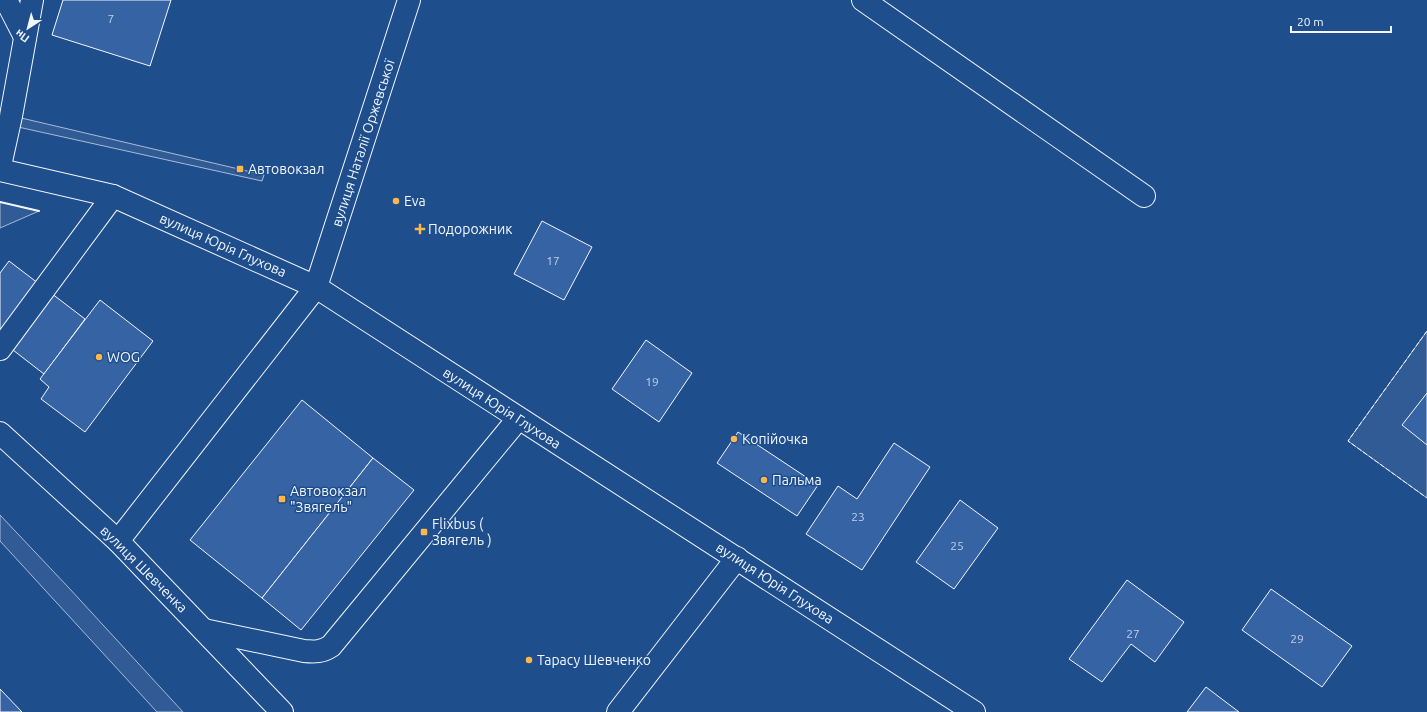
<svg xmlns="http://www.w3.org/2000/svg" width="1427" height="712" font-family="Ubuntu,sans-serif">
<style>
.built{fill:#305b95;stroke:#a8bbd7}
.building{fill:#3563a3;stroke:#f2f6ff}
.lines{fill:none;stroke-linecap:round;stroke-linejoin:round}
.minor-casing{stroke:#f2f6ff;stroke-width:24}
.major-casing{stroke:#f2f6ff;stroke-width:24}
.minor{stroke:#1f4e8c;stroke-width:22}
.major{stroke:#1f4e8c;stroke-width:22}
.fence{stroke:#f2f6ff;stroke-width:1;stroke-dasharray:5 2;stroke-linecap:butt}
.wall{stroke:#f2f6ff;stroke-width:2}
.poi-dot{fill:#ffb74d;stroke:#1f4e8c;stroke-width:1.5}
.labels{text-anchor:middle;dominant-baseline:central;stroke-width:3;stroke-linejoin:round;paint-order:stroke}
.number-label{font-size:12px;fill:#c3d1e8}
.street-label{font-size:14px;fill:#f2f6ff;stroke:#1f4e8c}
.poi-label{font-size:14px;fill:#f2f6ff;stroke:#1f4e8c;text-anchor:start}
</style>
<rect width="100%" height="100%" fill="#1f4e8c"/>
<!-- built -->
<g class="built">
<path d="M 0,113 L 264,175 L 262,181 L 0,123 Z"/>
<path d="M 0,202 L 39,211 L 0,228 Z"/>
<path d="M 1427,331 L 1427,498 L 1348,441 Z"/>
<path d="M 0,515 L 69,588 L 183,712 L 157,712 L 0,541 Z"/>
</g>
<!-- building -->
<g class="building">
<path d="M 63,0 L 171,0 L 150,66 L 52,35 Z"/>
<path d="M 542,221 L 592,247 L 564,300 L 514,274 Z"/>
<path d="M 9,261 L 85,319 L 44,374 L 0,340 L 0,273 Z"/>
<path d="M 100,300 L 153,341 L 85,432 L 41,399 L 49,387 L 40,379 Z"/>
<path d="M 646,340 L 692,373 L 659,422 L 612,389 Z"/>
<path d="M 1427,393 L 1427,445 L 1402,425 Z"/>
<path d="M 302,400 L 373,458 L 262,598 L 190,540 Z"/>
<path d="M 738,432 L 818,485 L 797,516 L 717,463 Z"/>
<path d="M 894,443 L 930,467 L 862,570 L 806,534 L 838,486 L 857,499 Z"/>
<path d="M 373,458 L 414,490 L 301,630 L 262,598 Z"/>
<path d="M 960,500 L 998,528 L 954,589 L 916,562 Z"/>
<path d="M 1127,580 L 1184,622 L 1155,662 L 1131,644 L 1102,682 L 1069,659 Z"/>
<path d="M 1271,589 L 1352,646 L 1322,687 L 1242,630 Z"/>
<path d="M 1206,687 L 1239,712 L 1187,712 Z"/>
<path d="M 0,689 L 22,712 L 0,712 Z"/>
</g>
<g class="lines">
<defs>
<g id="minor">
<path d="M 6,0 L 25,37"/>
<path d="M 863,0 L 1144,196"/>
<path d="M 0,166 L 11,116 L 32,0"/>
<path d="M 0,170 L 113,196 L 316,287 L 974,712"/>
<path d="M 0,349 L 113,196"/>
<path d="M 118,541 L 316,287 L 409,0"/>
<path d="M 204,630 L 304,651 C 315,652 322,652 331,646 L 518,419"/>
<path d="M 618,712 L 737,558"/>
</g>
<path id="major" d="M 0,433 L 118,541 L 282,712"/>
</defs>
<!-- minor casing -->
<use href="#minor" class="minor-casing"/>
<!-- major casing -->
<use href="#major" class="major-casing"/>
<!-- minor -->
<use href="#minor" class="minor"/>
<!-- major -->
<use href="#major" class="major"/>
<!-- fence -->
<path class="fence" d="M 1427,331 L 1348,441 L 1427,498"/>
<!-- wall -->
<path class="wall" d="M 0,202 L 39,211"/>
</g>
<!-- markers -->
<g class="poi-dot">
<rect x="236" y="165" width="8" height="8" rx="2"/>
<circle cx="396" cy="201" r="4"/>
<path d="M418 223h4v4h4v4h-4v4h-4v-4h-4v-4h4z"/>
<circle cx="99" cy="357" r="4"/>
<circle cx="734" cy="439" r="4"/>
<circle cx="764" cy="480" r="4"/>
<rect x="278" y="495" width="8" height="8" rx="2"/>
<rect x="420" y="528" width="8" height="8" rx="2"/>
<circle cx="529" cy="660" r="4"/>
</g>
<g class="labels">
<!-- number labels -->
<g class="number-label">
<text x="111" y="18">7</text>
<text x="553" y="260">17</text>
<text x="652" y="381">19</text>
<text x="858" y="516">23</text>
<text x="957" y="545">25</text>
<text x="1133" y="633">27</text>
<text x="1297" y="638">29</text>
</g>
<!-- street labels -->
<g class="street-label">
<text transform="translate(363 143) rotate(-72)">вулиця Наталії Оржевської</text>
<text transform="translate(223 245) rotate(24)">вулиця Юрія Глухова</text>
<text transform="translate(502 408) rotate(33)">вулиця Юрія Глухова</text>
<text transform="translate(144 569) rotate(45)">вулиця Шевченка</text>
<text transform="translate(775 583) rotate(33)">вулиця Юрія Глухова</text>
</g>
<!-- poi labels -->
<g class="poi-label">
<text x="248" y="169">Автовокзал</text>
<text x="404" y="201">Eva</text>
<text x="428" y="229">Подорожник</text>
<text x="107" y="357">WOG</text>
<text x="742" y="439">Копійочка</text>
<text x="772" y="480">Пальма</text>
<text x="290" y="491">Автовокзал<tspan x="290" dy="16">"Звягель"</tspan></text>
<text x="432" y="524">Flixbus (<tspan x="432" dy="16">Звягель )</tspan></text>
<text x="537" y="660">Тарасу Шевченко</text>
</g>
</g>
<!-- north arrow -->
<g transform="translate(28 28) rotate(216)" stroke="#1f4e8c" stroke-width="3" paint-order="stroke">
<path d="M0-3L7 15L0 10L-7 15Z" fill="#f2f6ff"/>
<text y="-6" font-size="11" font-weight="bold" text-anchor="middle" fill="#f2f6ff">Пн</text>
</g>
<!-- scale -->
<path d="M1291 26v6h100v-6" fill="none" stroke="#f2f6ff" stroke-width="2"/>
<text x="1297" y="26" font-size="12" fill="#f2f6ff" stroke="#1f4e8c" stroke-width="3" paint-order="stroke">20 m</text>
</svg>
